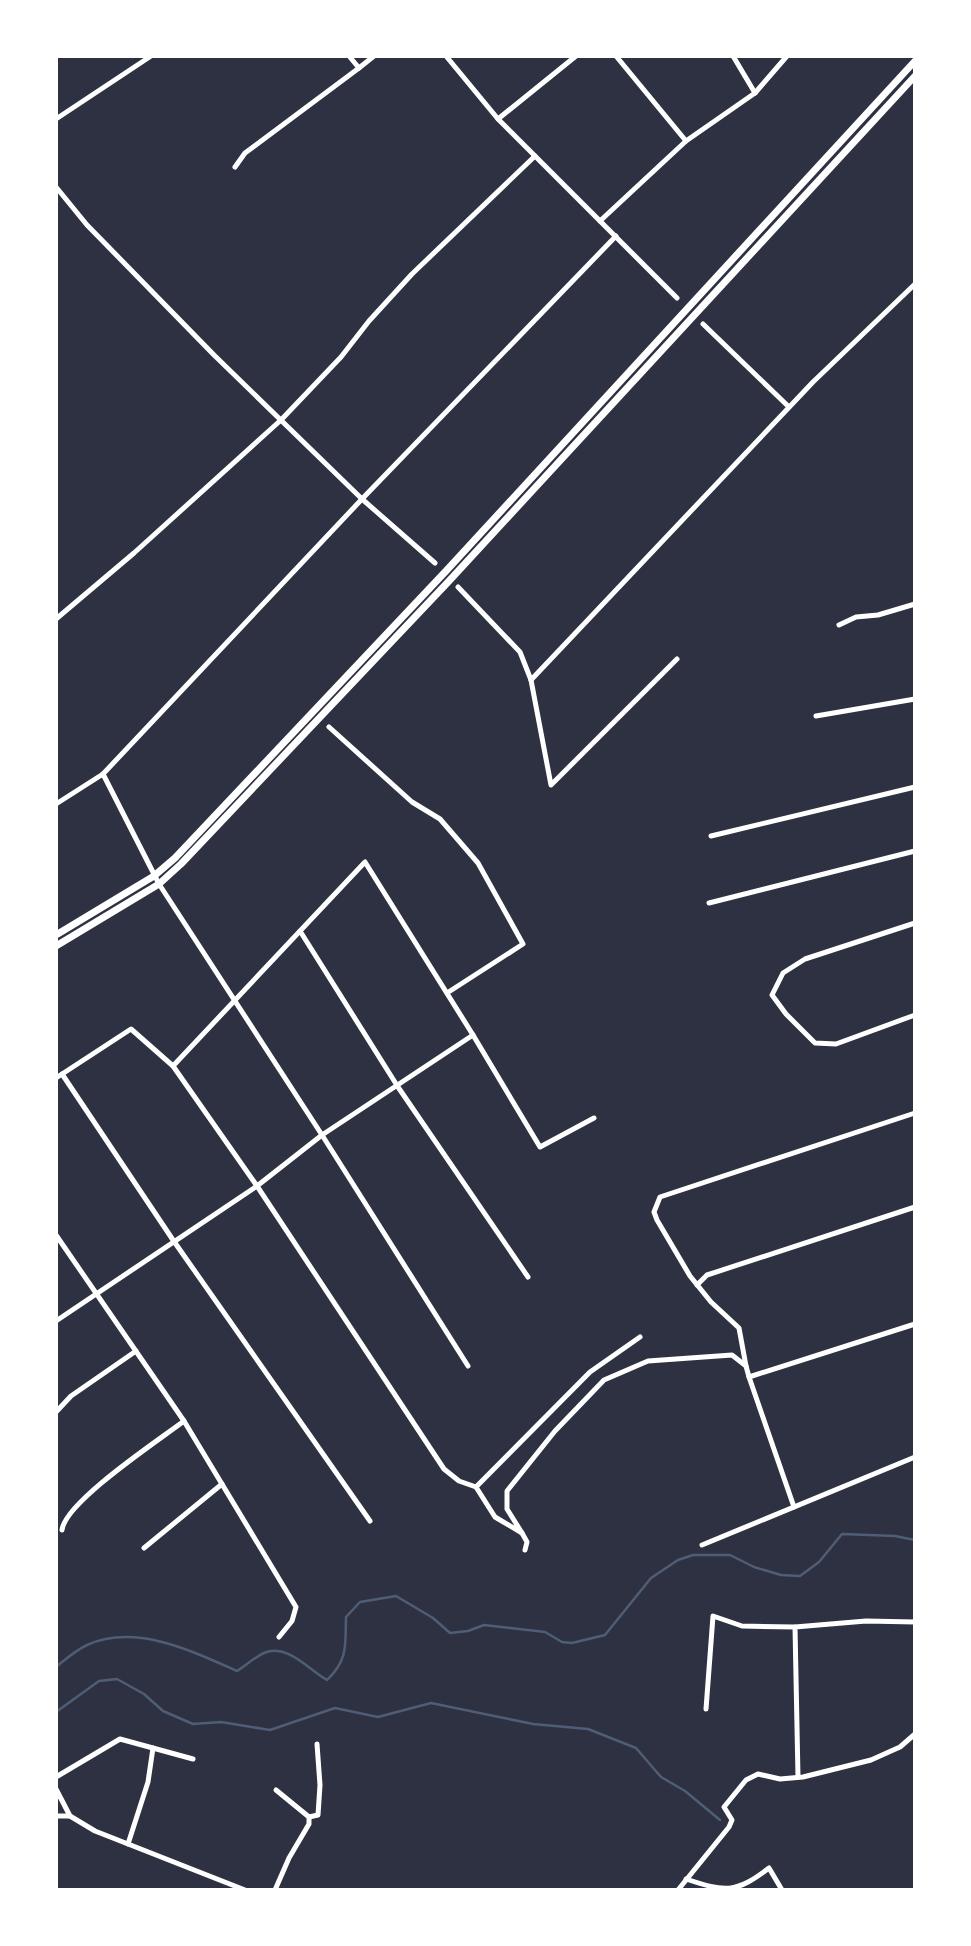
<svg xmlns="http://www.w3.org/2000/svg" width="971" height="1946" font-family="'Nunito Sans',sans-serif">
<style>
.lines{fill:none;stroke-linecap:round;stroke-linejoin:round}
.stream{stroke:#4f5d75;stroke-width:2.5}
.minor{stroke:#fff;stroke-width:5}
.secondary{stroke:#fff;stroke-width:7}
</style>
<rect width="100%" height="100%" fill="#2d3142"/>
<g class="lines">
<!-- stream -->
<g class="stream">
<path d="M 56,1667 C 66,1659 76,1650 87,1645 C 135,1623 192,1651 237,1671 C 245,1666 255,1657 264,1653 C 287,1643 309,1670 327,1680 C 349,1659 345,1644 346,1617 L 360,1602 L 396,1596 L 433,1618 L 450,1633 L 468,1631 L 484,1625 L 545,1632 L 562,1642 L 572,1643 L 605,1635 L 651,1578 L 678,1560 L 693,1555 L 730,1555 L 754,1567 L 781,1575 L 800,1576 L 819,1562 L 842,1534 L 895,1536 L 915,1540"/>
<path d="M 56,1712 L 99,1681 L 117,1679 L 144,1694 L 163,1711 L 193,1724 L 221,1722 L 270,1730 L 335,1708 L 378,1717 L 431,1703 L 533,1724 L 588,1729 L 636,1748 L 661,1777 L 685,1791 L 720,1820"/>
</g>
<!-- minor -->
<g class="minor">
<path d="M 349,56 L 359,68 L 374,56"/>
<path d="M 446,56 L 498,119 L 677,298"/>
<path d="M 616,56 L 686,141"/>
<path d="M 733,56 L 755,93"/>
<path d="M 56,119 L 151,56"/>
<path d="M 498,119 L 576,56"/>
<path d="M 235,167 L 245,153 L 359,68"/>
<path d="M 56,187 L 87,225 L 215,356 L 362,499 L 435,563"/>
<path d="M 600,221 L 686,141 L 755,93 L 787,56"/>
<path d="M 703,324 L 789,407"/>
<path d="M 458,587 L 520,652 L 531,680 L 551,785 L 677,659"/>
<path d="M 56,619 L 134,553 L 281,420 L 341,357 L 369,321 L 412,274 L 535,156"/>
<path d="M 839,625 L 856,617 L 878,615 L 915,604"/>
<path d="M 531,680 L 813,382 L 915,284"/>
<path d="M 816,716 L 915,699"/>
<path d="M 329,727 L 412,802 L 440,819 L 478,863 L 523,944 L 447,993"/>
<path d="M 103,774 L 159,884 L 322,1135 L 468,1366"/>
<path d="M 56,804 L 103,774 L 362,499 L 616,236"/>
<path d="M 711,836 L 915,787"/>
<path d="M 709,903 L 915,851"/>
<path d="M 915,923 L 805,959 L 783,973 L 772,995 L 786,1014 L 815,1043 L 836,1044 L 915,1015"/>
<path d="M 300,931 L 398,1087 L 528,1277"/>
<path d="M 62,1074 L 173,1240 L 370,1521"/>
<path d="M 56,1078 L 131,1029 L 173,1066"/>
<path d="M 594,1118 L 540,1147 L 473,1035 L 365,862 L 173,1066 L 257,1186 L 444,1469 L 459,1481 L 476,1487 L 495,1517 L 522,1533 L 507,1509 L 507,1491 L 555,1431 L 604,1380 L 648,1361 L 732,1355 L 746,1366 L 749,1377 L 915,1324"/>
<path d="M 56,1235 L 184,1421 L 296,1607 L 292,1621 L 279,1637"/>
<path d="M 697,1285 L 707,1275 L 915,1207"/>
<path d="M 56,1321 L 257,1186 L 322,1135 L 473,1035"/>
<path d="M 746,1366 L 739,1328 L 711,1302 L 690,1276 L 657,1220 L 654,1212 L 660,1197 L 915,1113"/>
<path d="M 749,1377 L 794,1507"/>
<path d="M 56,1412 L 71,1396 L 136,1351"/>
<path d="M 476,1487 L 590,1372 L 640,1337"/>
<path d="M 62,1530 C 65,1502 159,1440 184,1421"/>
<path d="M 522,1533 L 527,1542 L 525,1550"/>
<path d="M 702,1545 L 915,1457"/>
<path d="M 144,1548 L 222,1484"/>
<path d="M 706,1709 L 713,1616 L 742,1626 L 795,1627"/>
<path d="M 56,1777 L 120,1739 L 193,1759"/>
<path d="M 798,1777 L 795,1627 L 866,1621 L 915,1622"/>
<path d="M 56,1789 L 70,1816 L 95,1831 L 245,1890"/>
<path d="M 56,1816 L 70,1816"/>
<path d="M 309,1817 L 318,1815 L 320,1785 L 317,1744"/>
<path d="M 128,1844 L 148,1782 L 153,1748"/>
<path d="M 686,1879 C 725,1892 735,1894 769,1868 L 782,1890"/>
<path d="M 275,1890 L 289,1858 L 309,1824 L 309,1817 L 276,1790"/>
<path d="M 678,1890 L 729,1827 L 732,1820 L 724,1807 L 746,1780 L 758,1774 L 780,1779 L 803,1777 L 871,1760 L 900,1747 L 915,1734"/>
</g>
<!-- secondary -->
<g class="secondary">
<path d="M 56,935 L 154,876 L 175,858 L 446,571 L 915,61"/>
<path d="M 56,946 L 159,884 L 181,864 L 449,581 L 915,76"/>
</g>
</g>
<!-- border -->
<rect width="971" height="1946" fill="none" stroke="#ffffff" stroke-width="116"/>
</svg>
